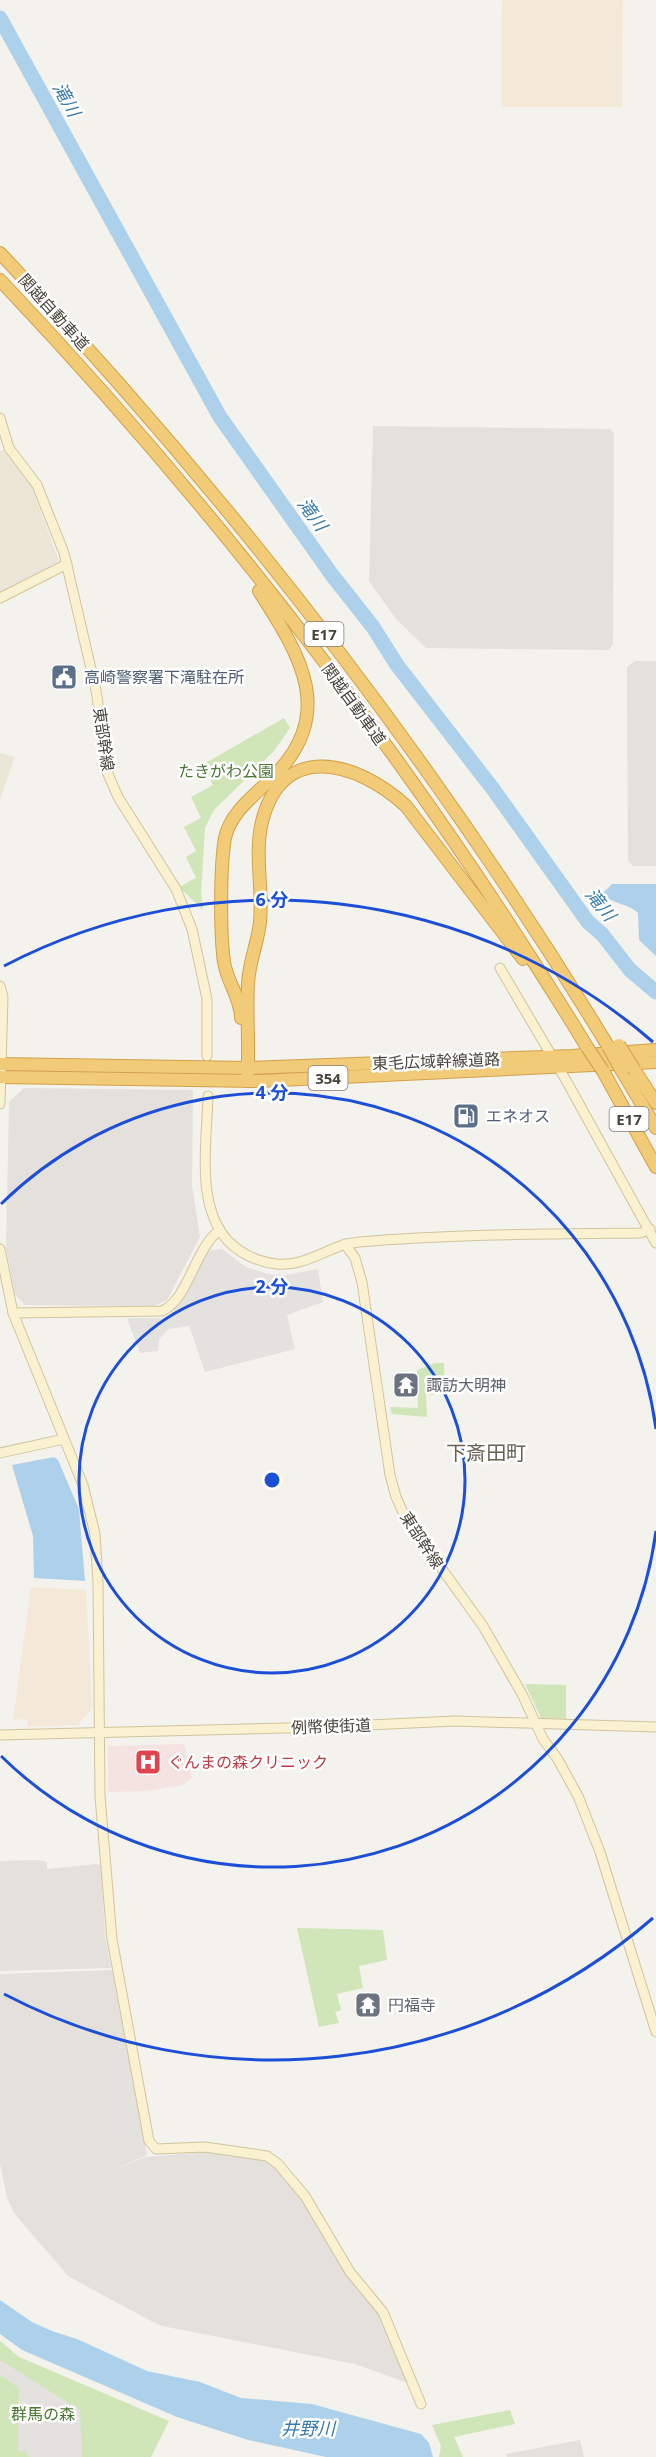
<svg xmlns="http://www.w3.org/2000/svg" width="656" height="2457" font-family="'Open Sans','Noto Sans JP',sans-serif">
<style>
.commercial{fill:#f4e9d9}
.industrial{fill:#e4e1dd}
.education{fill:#ece6d7}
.medical{fill:#f4e3e1}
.green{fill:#d0e5b8}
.parking{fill:#e4e2df}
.water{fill:#aed1eb}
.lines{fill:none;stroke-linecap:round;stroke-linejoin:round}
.river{stroke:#aed1eb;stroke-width:15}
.secondary-casing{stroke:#d0c49f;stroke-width:11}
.highway-casing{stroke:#d1a149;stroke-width:14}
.secondary{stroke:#faf1d0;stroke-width:9}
.highway{stroke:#f2cb79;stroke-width:12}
.highway-bridge-casing{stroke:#d1a149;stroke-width:14;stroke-linecap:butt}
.highway-bridge{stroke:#f2cb79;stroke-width:12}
.ring{fill:none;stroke:#1d4ed8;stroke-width:3}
.labels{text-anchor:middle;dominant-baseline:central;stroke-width:5;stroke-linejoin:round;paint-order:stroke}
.shield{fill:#fff;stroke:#7f7b75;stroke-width:1.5}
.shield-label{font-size:15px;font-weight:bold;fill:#48433a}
.street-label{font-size:16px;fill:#48433a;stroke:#fff}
.service-label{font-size:16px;fill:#4e5e75;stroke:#fff;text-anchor:start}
.park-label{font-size:16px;fill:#4a7631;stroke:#fff}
.worship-label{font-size:16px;fill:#5b616d;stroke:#fff;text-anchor:start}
.health-label{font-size:16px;fill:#be3a42;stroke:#fff;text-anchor:start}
.water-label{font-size:18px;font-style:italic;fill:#3b7bac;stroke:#fff}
.quarter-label{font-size:20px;fill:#6a6152;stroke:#fff}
.centre{fill:#1d4ed8;stroke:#fff;stroke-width:3}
.ring-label{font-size:18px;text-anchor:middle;font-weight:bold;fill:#1d4ed8;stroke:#fff;stroke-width:5;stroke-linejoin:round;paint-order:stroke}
</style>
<rect width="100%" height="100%" fill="#f4f2ec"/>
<!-- commercial -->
<g class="commercial">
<path d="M 502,0 L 623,0 L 622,107 L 501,107 Z"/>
<path d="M 31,1587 L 86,1590 L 92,1708 L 78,1725 L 28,1727 L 27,1719 L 13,1720 Z"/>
</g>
<!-- industrial -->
<g class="industrial">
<path d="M 373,426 L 610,429 L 614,433 L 613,644 L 609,650 L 426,648 L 396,619 L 369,581 Z"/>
<path d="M 635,661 L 656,661 L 656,866 L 633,866 L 628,861 L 627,667 Z"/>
<path d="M 24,1088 L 193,1090 L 192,1185 L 200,1237 L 167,1300 L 154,1306 L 25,1305 L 15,1294 L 6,1248 L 9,1102 Z"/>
<path d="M 36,1860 L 47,1862 L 47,1869 L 97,1864 L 101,1866 L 105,1935 L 111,1968 L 0,1971 L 0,1861 Z"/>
<path d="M 112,1970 L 147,2155 L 107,2173 L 145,2157 L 207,2152 L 263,2159 L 277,2167 L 299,2192 L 378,2311 L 411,2384 L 355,2364 L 162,2326 L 149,2320 L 68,2276 L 14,2213 L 7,2198 L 0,2164 L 0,1974 Z"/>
<path d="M 580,2440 L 584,2457 L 507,2457 L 506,2454 Z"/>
</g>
<!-- education -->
<g class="education">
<path d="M 4,450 L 31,485 L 59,561 L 0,593 L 0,451 Z"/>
<path d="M 0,753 L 15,757 L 0,800 Z"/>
</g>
<!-- medical -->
<path class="medical" d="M 184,1744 L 192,1778 L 183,1785 L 146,1791 L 108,1792 L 108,1746 Z"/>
<!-- green -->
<g class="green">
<path d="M 284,718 L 290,728 L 274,751 L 214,810 L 205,828 L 201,894 L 203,910 L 179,887 L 196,878 L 186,857 L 196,851 L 184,827 L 201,818 L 191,797 L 213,785 L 202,765 Z"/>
<path d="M 435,1363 L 444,1363 L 445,1394 L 426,1395 L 427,1417 L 392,1414 L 390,1407 L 418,1408 L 417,1370 Z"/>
<path d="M 525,1684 L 566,1685 L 566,1720 L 541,1718 Z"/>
<path d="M 297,1928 L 383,1930 L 387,1960 L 359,1966 L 363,1988 L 337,1994 L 341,2010 L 335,2012 L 339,2023 L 319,2027 Z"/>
<path d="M 0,2341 L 19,2357 L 169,2421 L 151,2457 L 0,2457 Z"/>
<path d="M 510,2410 L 515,2424 L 454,2437 L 463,2457 L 439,2457 L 441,2446 L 432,2425 Z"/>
</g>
<!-- parking -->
<g class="parking">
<path d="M 222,1249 L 246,1267 L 268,1274 L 285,1275 L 318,1269 L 323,1302 L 287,1315 L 295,1349 L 205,1372 L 189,1326 L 169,1329 L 159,1339 L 158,1351 L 140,1353 L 127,1318 L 168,1318 L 207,1251 Z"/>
<path d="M 126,2056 L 143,2143 L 117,2148 L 102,2061 Z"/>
<path d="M 0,2360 L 80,2410 L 82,2457 L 29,2457 L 26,2452 L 18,2451 L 19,2388 L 0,2375 Z"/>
</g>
<!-- water -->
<g class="water">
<path d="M 612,884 L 656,884 L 656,956 L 639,940 L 638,913 C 628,903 614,905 602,894 Z"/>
<path d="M 54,1457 L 58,1460 L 79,1509 L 85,1581 L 34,1578 L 33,1536 L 12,1465 Z"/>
<path d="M 0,2300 L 32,2322 L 52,2331 L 77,2339 L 147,2371 L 200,2382 L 241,2398 L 312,2404 L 421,2434 L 429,2443 L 433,2457 L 326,2457 L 248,2440 L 177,2417 L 22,2350 L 0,2334 Z"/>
</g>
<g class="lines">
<!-- river -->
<path class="river" d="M 0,18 L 220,417 L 332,575 L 373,627 L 397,665 L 493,789 L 588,922 L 602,934 L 630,970 L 656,992"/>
<defs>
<g id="secondary">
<path d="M 0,418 L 9,448 L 37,485 L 64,553 L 96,690 L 108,774 L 118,797 L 176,889 L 192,929 L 207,999 L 207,1056"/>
<path d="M 0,598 L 67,564"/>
<path d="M 500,968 L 567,1082 L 656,1243"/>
<path d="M 0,986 L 3,997 L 0,1104"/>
<path d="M 208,1096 C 207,1141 195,1205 228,1241 C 241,1254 259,1262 277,1264 C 308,1267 330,1244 359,1242 C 453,1234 547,1234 641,1233 L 650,1229"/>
<path d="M 345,1244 L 355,1258 L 362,1282 L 390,1475 L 396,1497 L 406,1519 L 483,1626 L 522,1694 L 543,1739 L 557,1758 L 578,1796 L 600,1852 L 656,2032"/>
<path d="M 0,1249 L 13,1313 L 83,1485 L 95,1534 L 98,1582 L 100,1796 L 112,1939 L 149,2141 L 156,2149 L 205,2147 L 267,2156 L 278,2164 L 305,2196 L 350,2272 L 383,2312 L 421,2404"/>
<path d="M 13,1313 L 162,1311 C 189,1299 195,1247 220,1230"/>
<path d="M 0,1453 L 64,1439"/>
<path d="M 0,1735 L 325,1727 L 455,1721 L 656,1727"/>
</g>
<g id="highway">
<path d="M 0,253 C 228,495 435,761 608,1046"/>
<path d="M 0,280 C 221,513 419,772 587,1047"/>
<path d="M 241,1018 C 241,998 227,982 224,962 C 220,934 220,866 225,838 C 230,814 251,798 269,781 C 338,716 302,658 259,591"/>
<path d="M 0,1064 L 248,1068 L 572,1056 L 656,1050"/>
<path d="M 603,1071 L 656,1167"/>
<path d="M 622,1071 L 656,1128"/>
<path d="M 635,1071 L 656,1103"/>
<path d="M 0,1077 L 259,1081 L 656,1062"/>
<path d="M 247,1081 C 250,1049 246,1016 248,984 C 249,961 258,943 260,922 C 263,890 255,857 261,826 C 280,739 357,761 406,806 L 523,959"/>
</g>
</defs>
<!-- secondary casing -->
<use href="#secondary" class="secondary-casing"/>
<!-- highway casing -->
<use href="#highway" class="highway-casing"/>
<!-- secondary -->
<use href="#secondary" class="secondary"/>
<!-- highway -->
<use href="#highway" class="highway"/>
<defs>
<g id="highway-bridge">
<path d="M 619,1045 L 635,1071"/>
<path d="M 608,1046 L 622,1071"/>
<path d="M 587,1047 L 603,1071"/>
</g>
</defs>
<!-- highway-bridge casing -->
<use href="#highway-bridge" class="highway-bridge-casing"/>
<!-- highway-bridge -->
<use href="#highway-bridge" class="highway-bridge"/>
</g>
<!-- distance rings -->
<g class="ring">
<circle cx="272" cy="1480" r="193"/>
<path d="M656 1531A387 387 0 0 1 1 1756M1 1204A387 387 0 0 1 656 1429"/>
<path d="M653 1918A580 580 0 0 1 4 1994M4 966A580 580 0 0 1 653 1042"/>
</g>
<!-- icons -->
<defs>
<symbol id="civic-square" viewBox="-11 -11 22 22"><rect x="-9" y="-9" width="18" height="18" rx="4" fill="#5c6f8a" stroke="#fff"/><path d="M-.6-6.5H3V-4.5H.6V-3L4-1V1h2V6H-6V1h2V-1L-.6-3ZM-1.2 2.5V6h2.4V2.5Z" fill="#fff"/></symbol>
<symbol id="fuel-square" viewBox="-11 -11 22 22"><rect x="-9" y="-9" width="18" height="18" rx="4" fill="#5c6f8a" stroke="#fff"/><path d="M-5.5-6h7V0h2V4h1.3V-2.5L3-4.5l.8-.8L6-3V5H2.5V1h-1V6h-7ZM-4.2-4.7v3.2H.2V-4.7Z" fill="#fff"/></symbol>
<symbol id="temple-square" viewBox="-11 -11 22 22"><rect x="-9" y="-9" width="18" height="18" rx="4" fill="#6b7280" stroke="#fff"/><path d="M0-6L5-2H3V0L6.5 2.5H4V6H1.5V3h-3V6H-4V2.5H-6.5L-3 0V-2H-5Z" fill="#fff"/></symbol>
<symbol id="hospital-square" viewBox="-11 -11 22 22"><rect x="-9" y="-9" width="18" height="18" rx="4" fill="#e0444e" stroke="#fff"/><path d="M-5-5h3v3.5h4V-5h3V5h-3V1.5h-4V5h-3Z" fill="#fff"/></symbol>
</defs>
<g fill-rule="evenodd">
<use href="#civic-square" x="49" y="662" width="30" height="30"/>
<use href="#fuel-square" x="451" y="1101" width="30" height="30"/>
<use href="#temple-square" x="391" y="1370" width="30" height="30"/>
<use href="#hospital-square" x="133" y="1747" width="30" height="30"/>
<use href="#temple-square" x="353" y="1990" width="30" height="30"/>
</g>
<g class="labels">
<!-- shield labels -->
<g class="shield">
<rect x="304.5" y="622" width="39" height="24" rx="4.5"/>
<rect x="308.5" y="1066" width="39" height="24" rx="4.5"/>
<rect x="609.5" y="1107" width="39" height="24" rx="4.5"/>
</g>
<g class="shield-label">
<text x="324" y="634">E17</text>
<text x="328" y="1078">354</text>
<text x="629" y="1119">E17</text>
</g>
<!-- street labels -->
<g class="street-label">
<text transform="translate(54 312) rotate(48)">関越自動車道</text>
<text transform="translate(354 704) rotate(54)">関越自動車道</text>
<text transform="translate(104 739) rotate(82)">東部幹線</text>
<text transform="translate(436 1061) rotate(-2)">東毛広域幹線道路</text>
<text transform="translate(422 1540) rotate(57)">東部幹線</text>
<text transform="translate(331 1726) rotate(-2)">例幣使街道</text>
</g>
<!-- service labels -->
<g class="service-label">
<text x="84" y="677">高崎警察署下滝駐在所</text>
<text x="486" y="1116">エネオス</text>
</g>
<!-- park labels -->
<g class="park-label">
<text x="226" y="771">たきがわ公園</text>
<text x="43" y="2414">群馬の森</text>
</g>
<!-- worship labels -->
<g class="worship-label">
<text x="426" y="1385">諏訪大明神</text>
<text x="388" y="2005">円福寺</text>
</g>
<!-- health labels -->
<g class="health-label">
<text x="168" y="1762">ぐんまの森クリニック</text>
</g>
<!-- water labels -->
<g class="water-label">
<text transform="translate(67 99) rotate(61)">滝川</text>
<text transform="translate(313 514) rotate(54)">滝川</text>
<text transform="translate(601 904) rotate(51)">滝川</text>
<text x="308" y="2428">井野川</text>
</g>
<!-- quarter labels -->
<g class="quarter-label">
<text x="486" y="1452">下斎田町</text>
</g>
</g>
<circle cx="272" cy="1480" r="9" class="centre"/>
<g class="ring-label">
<text x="272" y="906">6 分</text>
<text x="272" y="1099">4 分</text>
<text x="272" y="1293">2 分</text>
</g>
</svg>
